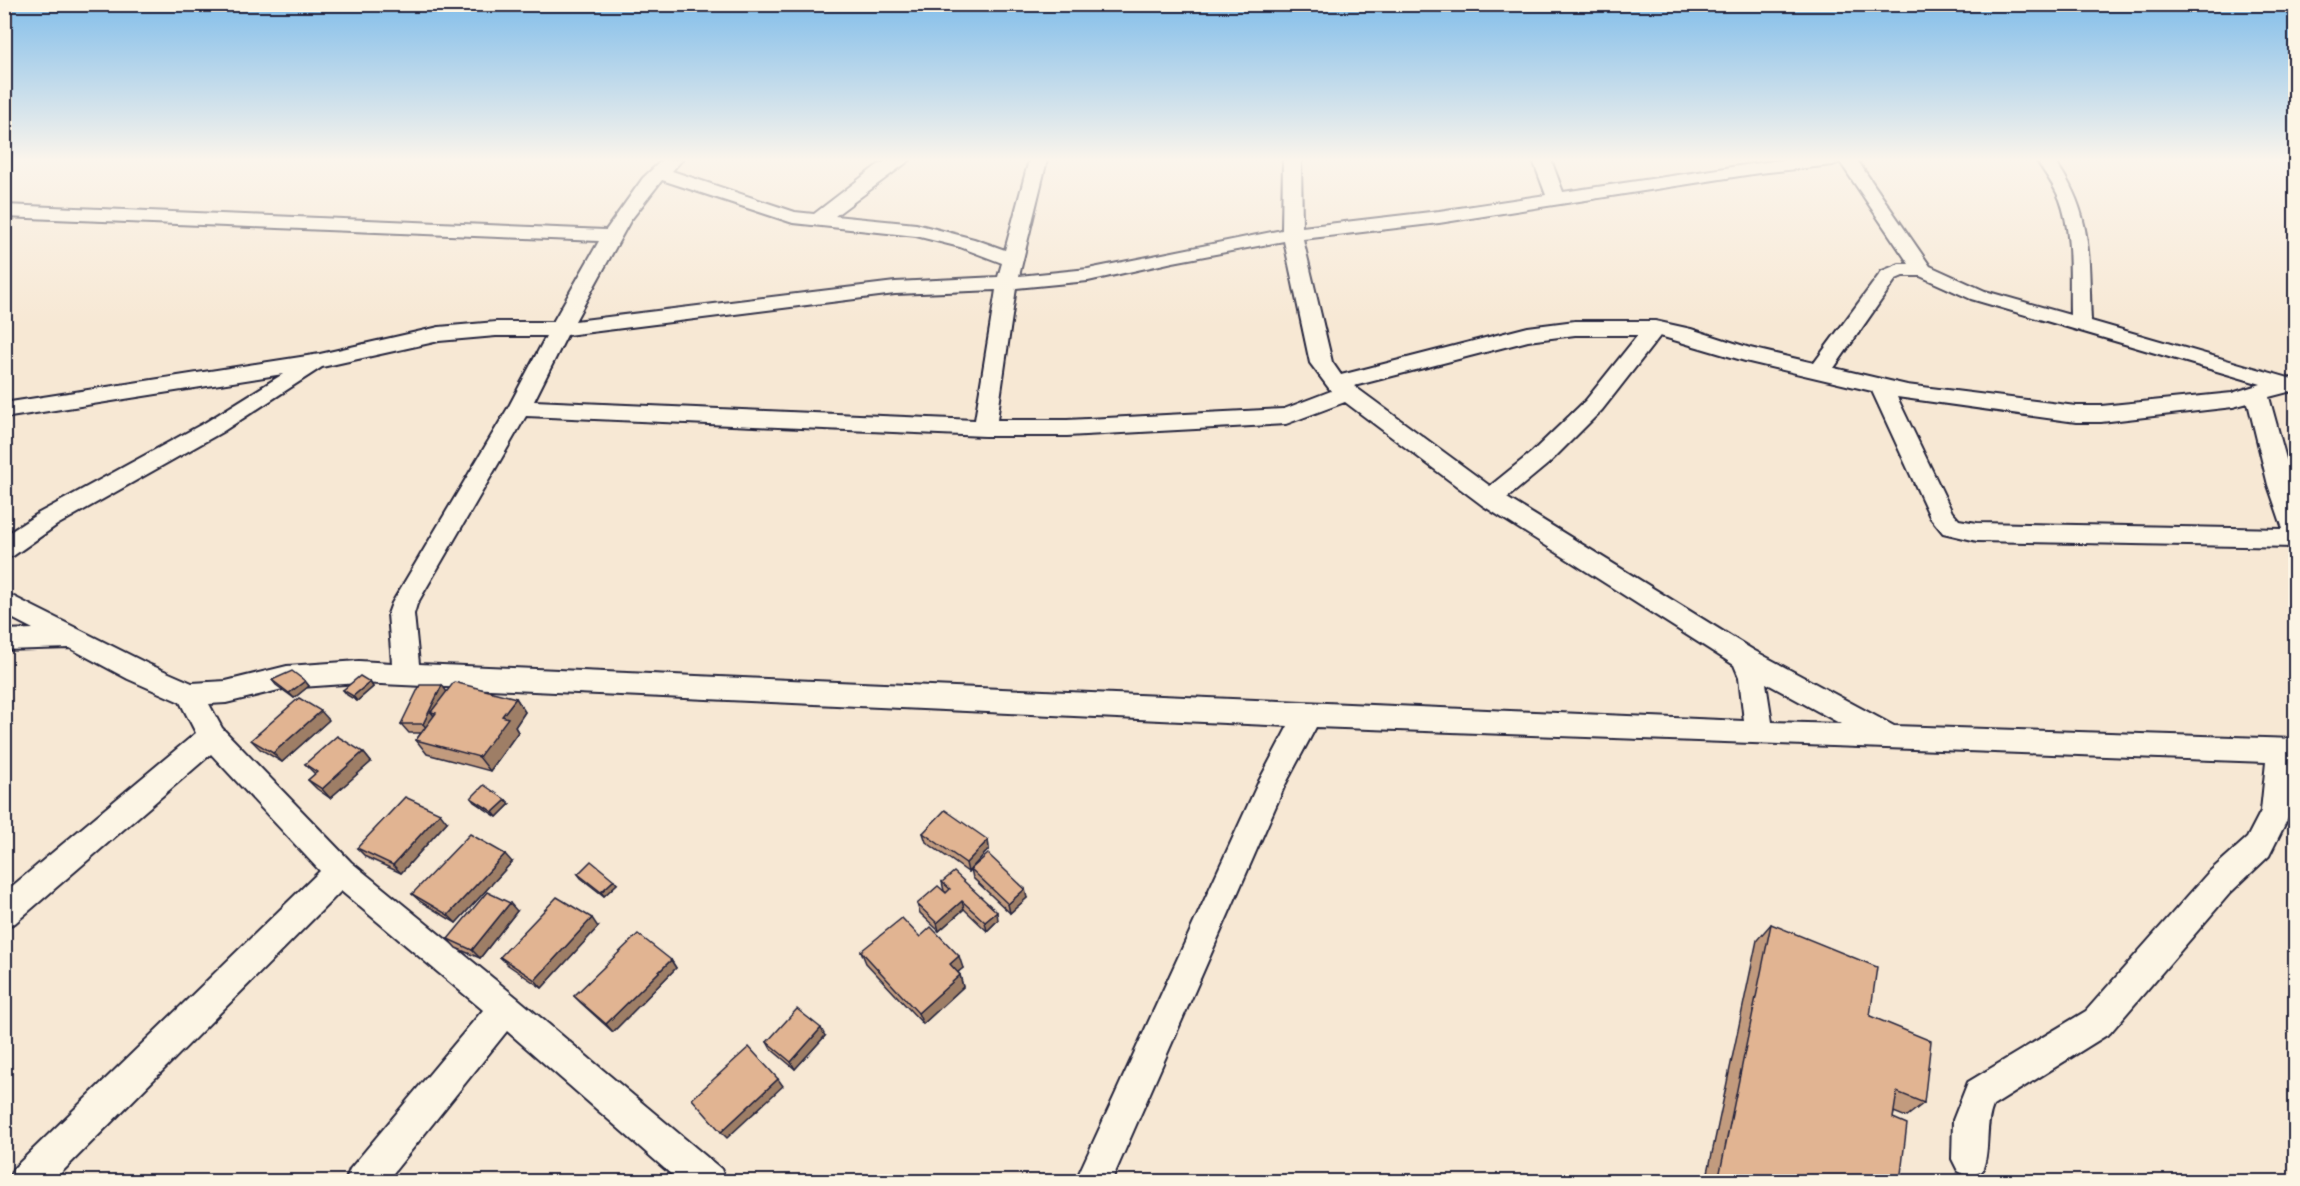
<svg xmlns="http://www.w3.org/2000/svg" width="2300" height="1186" font-family="Dekko,sans-serif">
<style>
.lines{fill:none;stroke-linecap:round;stroke-linejoin:round}
.minor-casing{stroke:#22223b;stroke-width:4}
.minor{fill:#fcf5e5;fill-rule:evenodd}
.wall{fill:#c29b7e;stroke:#22223b;stroke-width:1.5}
.shaded-wall{fill:#9e7e66;stroke:#22223b;stroke-width:1.5}
.building{fill:#e1b492;stroke:#22223b;stroke-width:1.5}
</style>
<rect width="100%" height="100%" fill="#f7e8d4"/>
<filter id="ink" filterUnits="userSpaceOnUse"><feTurbulence type="fractalNoise" baseFrequency=".0167" numOctaves="2"/><feDisplacementMap in="SourceGraphic" scale="12" xChannelSelector="R" yChannelSelector="G"/><feConvolveMatrix kernelMatrix="1 2 1 2 8 2 1 2 1" color-interpolation-filters="sRGB"/></filter>
<g filter="url(#ink)">
<g class="lines">
<defs>
<path id="minor" d="M 662,160 L 682,160 L 672,171 L 795,212 L 814,214 L 875,167 L 887,160 L 910,160 L 835,216 L 916,224 L 974,239 L 1005,250 L 1029,160 L 1047,160 L 1019,276 L 1088,269 L 1282,230 L 1283,160 L 1301,160 L 1302,227 L 1439,211 L 1546,195 L 1533,160 L 1551,160 L 1563,192 L 1759,163 L 1781,160 L 1857,160 L 1930,266 L 1985,291 L 2070,315 C 2069,278 2073,235 2060,200 C 2054,185 2045,173 2036,160 L 2054,160 C 2094,214 2088,258 2091,321 L 2296,380 L 2296,390 L 2269,397 L 2296,495 L 2296,547 L 1977,541 L 1943,533 L 1930,517 L 1872,391 L 1745,361 L 1660,336 L 1602,410 L 1548,464 L 1507,498 L 1753,650 L 1894,726 L 2296,739 L 2291,812 L 2269,856 L 2230,893 L 2110,1033 L 1993,1106 C 1984,1127 1991,1150 1982,1171 L 1970,1177 L 1958,1171 L 1952,1159 L 1953,1120 L 1968,1082 L 2086,1011 L 2208,873 L 2247,838 L 2261,811 L 2266,762 L 1316,727 L 1285,785 L 1111,1182 L 1075,1182 L 1259,781 L 1288,726 L 359,683 L 287,688 L 226,703 L 209,704 L 222,728 L 351,862 L 516,997 L 721,1169 L 726,1182 L 680,1182 L 507,1031 L 386,1182 L 345,1182 L 350,1169 L 483,1010 L 341,891 L 52,1182 L 8,1182 L 13,1169 L 320,871 L 211,754 L 15,923 L 4,927 L 4,893 L 196,733 L 180,702 L 128,679 L 70,648 L 4,650 L 4,630 L 33,629 L 4,614 L 4,592 L 146,663 L 192,683 L 226,681 L 287,666 L 359,661 L 392,663 L 388,614 L 392,603 L 508,408 L 546,336 L 496,336 L 439,341 L 322,367 L 222,432 L 57,525 L 13,556 L 4,558 L 4,536 L 39,513 L 206,422 L 283,374 L 4,418 L 4,403 L 320,354 L 439,327 L 496,322 L 553,322 L 599,241 L 4,217 L 4,205 L 606,230 L 643,178 ZM 1840,162 L 1909,264 L 1899,264 L 1882,271 L 1814,363 L 1750,348 L 1691,329 L 1655,321 L 1575,321 L 1528,327 L 1341,375 L 1332,362 L 1303,239 L 1439,223 L 1759,173 L 1833,165 ZM 662,180 L 793,223 L 916,236 L 960,247 L 1002,263 L 998,277 L 895,282 L 575,321 L 630,221 ZM 1284,241 L 1310,363 L 1331,391 L 1284,409 L 1067,420 L 997,420 L 1016,288 L 1088,281 L 1173,262 ZM 1903,276 L 1920,276 L 1971,299 L 2261,384 L 2232,393 L 2101,406 L 2076,406 L 1907,385 L 1834,368 L 1896,279 ZM 996,290 L 975,420 L 534,401 L 567,335 L 895,294 ZM 1575,335 L 1638,335 L 1586,400 L 1532,452 L 1490,486 L 1354,386 L 1528,341 ZM 1897,397 L 2076,422 L 2101,422 L 2233,407 L 2248,403 L 2268,485 L 2283,529 L 1977,523 L 1959,520 L 1952,512 ZM 1345,402 L 1482,505 L 1734,665 L 1739,677 L 1744,721 L 419,664 L 414,614 L 417,604 L 526,416 L 985,436 L 1067,436 L 1286,424 ZM 1766,683 L 1841,724 L 1772,722 Z"/>
</defs>
<!-- minor casing -->
<use href="#minor" class="minor-casing"/>
<!-- minor -->
<use href="#minor" class="minor"/>
</g>
<!-- wall -->
<g class="wall">
<path d="M 272,680 L 305,681 L 309,686 L 294,698 L 276,685 Z"/>
<path d="M 370,682 L 373,687 L 357,701 L 347,695 L 343,690 Z"/>
<path d="M 447,692 L 516,698 L 525,712 L 515,727 L 518,732 L 490,771 L 427,754 L 416,740 L 421,733 L 409,733 L 401,724 Z"/>
<path d="M 329,720 L 282,762 L 260,749 L 251,740 Z"/>
<path d="M 363,752 L 371,762 L 330,798 L 317,789 L 308,780 L 315,774 L 305,764 Z"/>
<path d="M 471,798 L 506,800 L 510,804 L 497,817 L 474,802 Z"/>
<path d="M 447,822 L 401,873 L 366,857 L 357,848 Z"/>
<path d="M 923,833 L 988,840 L 989,849 L 968,872 L 926,842 Z"/>
<path d="M 512,862 L 456,923 L 421,902 L 412,894 Z"/>
<path d="M 971,869 L 1027,898 L 1010,913 L 973,878 Z"/>
<path d="M 578,874 L 617,884 L 604,896 L 581,878 Z"/>
<path d="M 942,882 L 998,920 L 987,931 L 964,909 L 939,931 L 920,913 L 917,904 L 946,893 L 947,893 L 944,891 Z"/>
<path d="M 517,911 L 480,958 L 456,948 L 448,939 Z"/>
<path d="M 1771,924 L 1870,1016 L 1924,1103 L 1906,1117 L 1894,1112 L 1893,1118 L 1900,1182 L 1706,1182 L 1757,940 Z"/>
<path d="M 598,927 L 542,988 L 508,965 L 500,957 Z"/>
<path d="M 920,937 L 963,968 L 958,972 L 960,975 L 963,987 L 923,1024 L 866,963 L 861,951 Z"/>
<path d="M 671,960 L 676,968 L 613,1032 L 581,1003 L 574,996 Z"/>
<path d="M 825,1036 L 795,1069 L 771,1049 L 767,1042 Z"/>
</g>
<!-- shaded-wall -->
<g class="shaded-wall">
<path d="M 305,681 L 309,686 L 294,698 L 289,693 Z"/>
<path d="M 370,682 L 373,687 L 357,701 L 353,696 Z"/>
<path d="M 442,685 L 449,695 L 436,713 L 431,712 L 437,720 L 431,734 L 423,724 Z"/>
<path d="M 516,698 L 525,712 L 515,727 L 518,732 L 490,771 L 479,757 L 502,716 Z"/>
<path d="M 321,711 L 329,720 L 282,762 L 273,753 Z"/>
<path d="M 363,752 L 371,762 L 330,798 L 322,789 Z"/>
<path d="M 506,800 L 510,804 L 497,817 L 493,812 Z"/>
<path d="M 440,813 L 447,822 L 401,873 L 393,865 Z"/>
<path d="M 988,840 L 989,849 L 968,872 L 966,863 Z"/>
<path d="M 505,854 L 512,862 L 456,923 L 448,915 Z"/>
<path d="M 614,880 L 617,884 L 604,896 L 601,892 Z"/>
<path d="M 1025,889 L 1027,898 L 1010,913 L 1008,904 Z"/>
<path d="M 962,901 L 964,909 L 939,931 L 937,923 Z"/>
<path d="M 510,903 L 517,911 L 480,958 L 472,950 Z"/>
<path d="M 997,912 L 998,920 L 987,931 L 985,922 Z"/>
<path d="M 592,918 L 598,927 L 542,988 L 535,980 Z"/>
<path d="M 959,956 L 963,968 L 953,976 L 950,964 Z"/>
<path d="M 671,960 L 676,968 L 613,1032 L 606,1024 Z"/>
<path d="M 960,975 L 963,987 L 923,1024 L 918,1013 Z"/>
<path d="M 821,1028 L 825,1036 L 795,1069 L 791,1062 Z"/>
<path d="M 778,1079 L 783,1086 L 727,1138 L 721,1132 Z"/>
</g>
<!-- building -->
<g class="building">
<path d="M 292,671 L 305,681 L 289,693 L 272,680 Z"/>
<path d="M 360,676 L 370,682 L 353,696 L 343,690 Z"/>
<path d="M 454,682 L 516,698 L 502,716 L 508,718 L 479,757 L 416,740 L 436,713 L 431,712 Z"/>
<path d="M 420,685 L 442,685 L 423,724 L 401,724 Z"/>
<path d="M 299,698 L 321,711 L 273,753 L 251,740 Z"/>
<path d="M 337,736 L 363,752 L 322,789 L 308,780 L 317,772 L 305,764 Z"/>
<path d="M 484,785 L 506,800 L 493,812 L 471,798 Z"/>
<path d="M 405,797 L 440,813 L 393,865 L 357,848 Z"/>
<path d="M 945,810 L 988,840 L 966,863 L 923,833 Z"/>
<path d="M 470,834 L 505,854 L 448,915 L 412,894 Z"/>
<path d="M 988,854 L 1025,889 L 1008,904 L 971,869 Z"/>
<path d="M 591,861 L 614,880 L 601,892 L 578,874 Z"/>
<path d="M 954,872 L 997,912 L 985,922 L 962,901 L 937,923 L 917,904 L 938,886 L 946,893 L 950,889 L 942,882 Z"/>
<path d="M 487,892 L 510,903 L 472,950 L 448,939 Z"/>
<path d="M 557,897 L 592,918 L 535,980 L 500,957 Z"/>
<path d="M 902,918 L 920,937 L 931,927 L 959,956 L 950,964 L 960,975 L 918,1013 L 861,951 Z"/>
<path d="M 1771,924 L 1877,967 L 1870,1016 L 1931,1041 L 1924,1103 L 1897,1092 L 1893,1118 L 1907,1124 L 1900,1182 L 1893,1182 L 1884,1178 L 1884,1182 L 1718,1182 Z"/>
<path d="M 638,934 L 671,960 L 606,1024 L 574,996 Z"/>
<path d="M 797,1009 L 821,1028 L 791,1062 L 767,1042 Z"/>
<path d="M 749,1047 L 778,1079 L 721,1132 L 692,1099 Z"/>
</g>
</g>
<!-- sky -->
<linearGradient id="sky" x2="0" y2="1"><stop stop-color="#83beea"/><stop offset="0.49" stop-color="#fbf5ec"/><stop offset="1" stop-color="#fbf5ec" stop-opacity="0"/></linearGradient>
<rect width="2300" height="326" fill="url(#sky)"/>
<!-- margin -->
<rect width="2300" height="1186" fill="none" stroke="#fcf5e5" stroke-width="24"/>
<rect x="12" y="12" width="2276" height="1162" fill="none" stroke="#22223b" stroke-width="2" filter="url(#ink)"/>
</svg>
